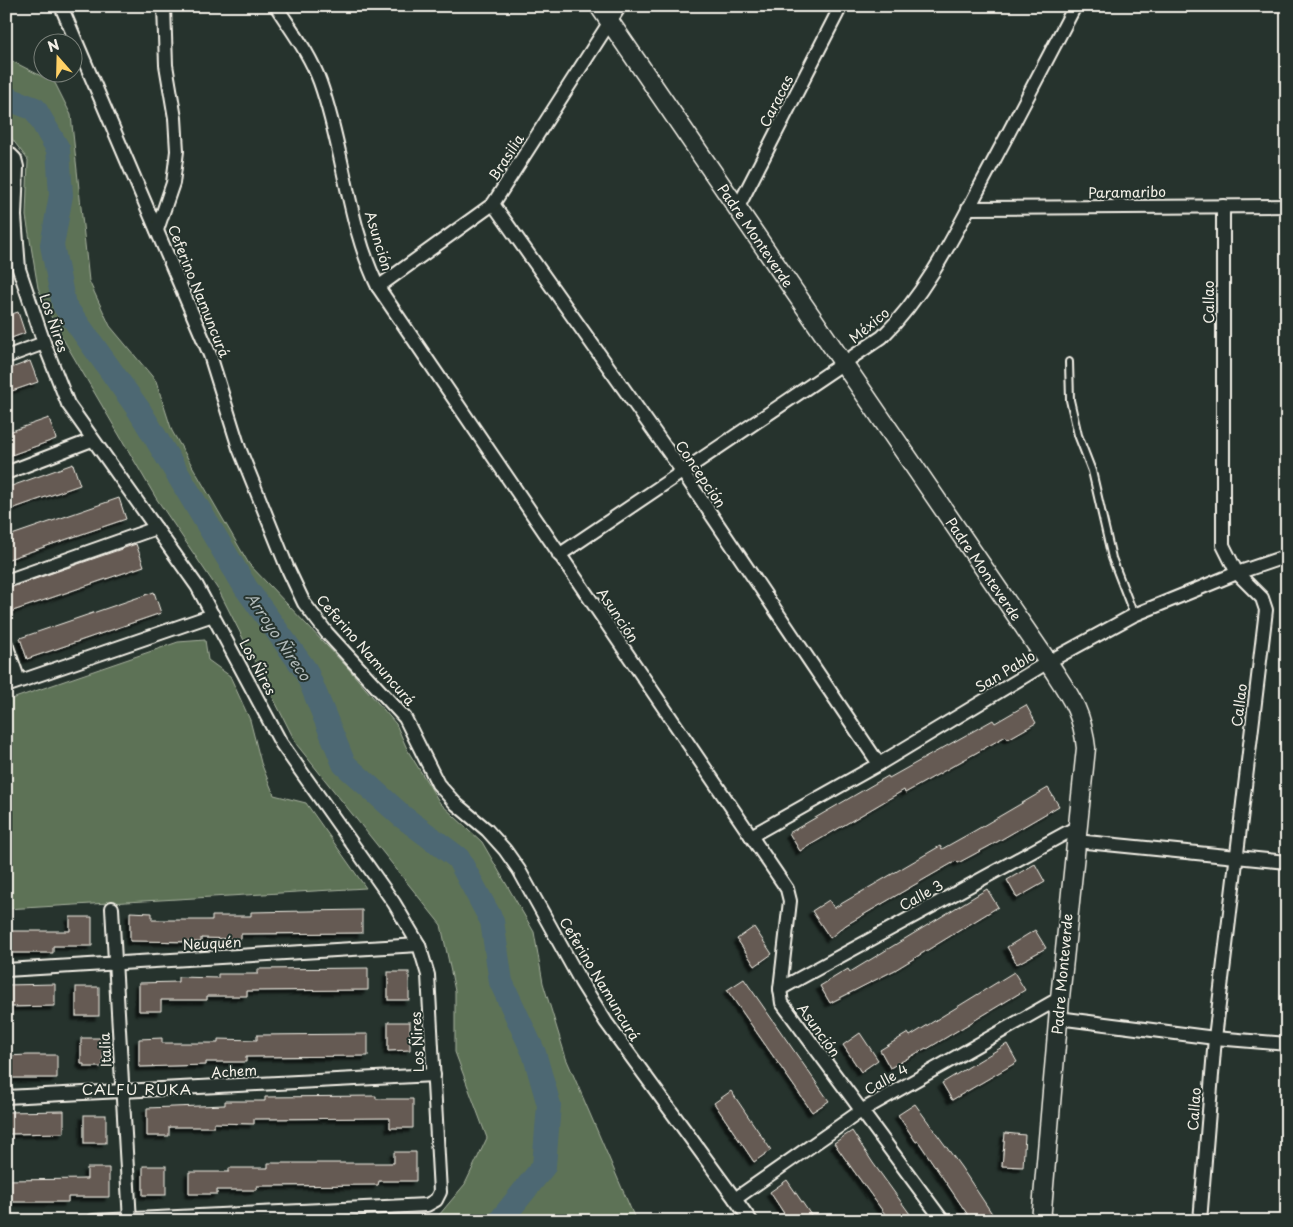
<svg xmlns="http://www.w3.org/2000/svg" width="1293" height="1227" font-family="'Playpen Sans',sans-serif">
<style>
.green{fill:#5d7256;stroke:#a8b29f}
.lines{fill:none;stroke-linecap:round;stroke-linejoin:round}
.river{stroke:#4d6873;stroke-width:24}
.building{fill:#655a52;stroke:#f4f1e8;filter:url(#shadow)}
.lane-casing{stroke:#f4f1e8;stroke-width:10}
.street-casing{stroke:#f4f1e8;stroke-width:16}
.secondary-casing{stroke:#f4f1e8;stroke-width:21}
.lane{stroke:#26332d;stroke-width:6}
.street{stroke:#26332d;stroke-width:12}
.secondary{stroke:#26332d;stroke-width:18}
.labels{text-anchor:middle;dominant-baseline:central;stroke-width:4;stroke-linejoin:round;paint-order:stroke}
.street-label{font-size:14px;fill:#f4f1e8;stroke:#26332d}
.water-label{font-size:15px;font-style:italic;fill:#b1bab9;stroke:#26332d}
.neighbourhood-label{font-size:15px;letter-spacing:1px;fill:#f4f1e8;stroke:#26332d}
</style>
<defs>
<filter id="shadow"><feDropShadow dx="-4" dy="4" stdDeviation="1" flood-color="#0009"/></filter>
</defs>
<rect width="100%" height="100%" fill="#26332d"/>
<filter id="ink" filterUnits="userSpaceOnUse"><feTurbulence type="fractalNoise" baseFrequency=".02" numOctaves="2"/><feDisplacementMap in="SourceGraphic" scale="10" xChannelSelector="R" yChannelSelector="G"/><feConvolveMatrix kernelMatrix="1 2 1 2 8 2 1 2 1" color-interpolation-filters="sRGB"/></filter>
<g filter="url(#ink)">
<!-- green -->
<g class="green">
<path d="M 6,58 L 55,83 L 71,115 L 89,281 L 110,326 L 156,381 L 172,431 L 249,564 L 347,667 L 396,724 L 408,751 L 440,803 L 482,842 L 534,932 L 543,983 L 566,1058 L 636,1221 L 434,1221 L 465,1184 L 487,1138 L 455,1052 L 455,991 L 441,925 L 297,745 L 219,591 L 156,498 L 56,327 L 38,288 L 26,216 L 28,160 L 6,131 Z"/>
<path d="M 205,640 L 208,660 L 230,676 L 250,720 L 261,763 L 274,795 L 306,803 L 366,888 L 6,909 L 6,701 L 178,642 Z"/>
</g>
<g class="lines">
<!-- river -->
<path class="river" d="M 6,98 L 35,109 L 58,149 L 61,195 L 52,245 L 64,305 L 139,410 L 246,588 L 306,671 L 344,764 L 403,817 L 458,858 L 492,921 L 501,982 L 534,1053 L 549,1105 L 544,1166 L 500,1221"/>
</g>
<!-- building -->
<g class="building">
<path d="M 18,312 L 25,333 L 6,340 L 6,316 Z"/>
<path d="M 30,361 L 38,382 L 6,393 L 6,370 Z"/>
<path d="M 49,418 L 56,439 L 6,457 L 6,433 Z"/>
<path d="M 73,464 L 80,485 L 6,511 L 6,488 Z"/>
<path d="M 119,498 L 126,519 L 6,560 L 6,537 Z"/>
<path d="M 136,544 L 144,566 L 10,612 L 6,602 L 6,589 Z"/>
<path d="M 154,592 L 161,613 L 27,659 L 20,638 Z"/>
<path d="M 1026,705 L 1036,723 L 1008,739 L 1006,736 L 905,793 L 904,790 L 800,851 L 789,833 L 888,776 L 889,778 L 993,720 L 995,723 Z"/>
<path d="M 1048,788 L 1059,806 L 997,842 L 958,863 L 956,861 L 916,884 L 846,925 L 830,938 L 812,911 L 829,900 L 834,908 L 940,846 L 942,849 L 976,830 Z"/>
<path d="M 1035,864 L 1045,882 L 1017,898 L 1007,880 Z"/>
<path d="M 987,889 L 998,907 L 895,970 L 830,1003 L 820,986 L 848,969 L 850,972 Z"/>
<path d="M 362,910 L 362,933 L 241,934 L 241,939 L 201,938 L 201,942 L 130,941 L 130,912 L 152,913 L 152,920 L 212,920 L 212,916 L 251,916 L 251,912 Z"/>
<path d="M 70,917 L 92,917 L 92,946 L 53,946 L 53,953 L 6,953 L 6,931 L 70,931 Z"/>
<path d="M 754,927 L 772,954 L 755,966 L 737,939 Z"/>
<path d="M 1035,930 L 1046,948 L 1017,964 L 1007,947 Z"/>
<path d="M 368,968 L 368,990 L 247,991 L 247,996 L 207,996 L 207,1000 L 161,1000 L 161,1011 L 139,1011 L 139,983 L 178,982 L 178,977 L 218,978 L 218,974 L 258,974 L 258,969 Z"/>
<rect x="388" y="972" width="21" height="28"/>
<path d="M 1014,972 L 1025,990 L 927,1049 L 926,1048 L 890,1068 L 880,1050 L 908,1033 L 910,1036 Z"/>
<path d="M 744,979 L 829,1101 L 812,1112 L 727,990 Z"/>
<path d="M 55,984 L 55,1006 L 6,1007 L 6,985 Z"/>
<rect x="76" y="987" width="23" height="29"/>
<path d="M 388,1022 L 410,1022 L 410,1050 L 388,1051 Z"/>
<path d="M 860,1033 L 878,1060 L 861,1072 L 843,1045 Z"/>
<path d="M 368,1034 L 368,1056 L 246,1057 L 246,1062 L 206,1062 L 206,1065 L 139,1067 L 139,1039 L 162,1038 L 162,1043 L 218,1043 L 218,1039 L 257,1040 L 257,1035 Z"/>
<path d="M 81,1038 L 103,1038 L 103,1067 L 84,1067 L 84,1064 L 81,1064 Z"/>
<path d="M 1007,1044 L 1017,1062 L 952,1100 L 942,1083 Z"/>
<path d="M 28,1055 L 57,1055 L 57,1078 L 6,1078 L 6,1056 Z"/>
<path d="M 731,1091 L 771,1150 L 754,1162 L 714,1103 Z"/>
<path d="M 376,1096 L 376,1099 L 413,1099 L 413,1128 L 390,1128 L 390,1118 L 254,1119 L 254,1124 L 214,1123 L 214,1127 L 169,1127 L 169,1136 L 147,1136 L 147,1108 L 225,1105 L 225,1101 L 265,1101 L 265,1097 Z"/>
<path d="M 915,1104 L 961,1167 L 997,1221 L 972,1221 L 918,1141 L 916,1142 L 898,1115 Z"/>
<path d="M 64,1111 L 64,1133 L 6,1134 L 6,1112 Z"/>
<rect x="84" y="1115" width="22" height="28"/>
<path d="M 852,1131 L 873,1163 L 915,1221 L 890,1221 L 853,1170 L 834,1143 Z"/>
<path d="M 1005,1133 L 1025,1135 L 1023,1167 L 1002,1166 Z"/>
<path d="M 394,1152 L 416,1152 L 416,1181 L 379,1181 L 378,1185 L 257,1186 L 257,1190 L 217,1190 L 217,1194 L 189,1194 L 189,1172 L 229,1172 L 229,1168 L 268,1168 L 268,1163 L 394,1163 Z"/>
<rect x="143" y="1166" width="23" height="29"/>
<path d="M 87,1168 L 109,1168 L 109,1197 L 68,1197 L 68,1202 L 6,1202 L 6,1180 L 87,1179 Z"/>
<path d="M 787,1180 L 815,1221 L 789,1221 L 770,1192 Z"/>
</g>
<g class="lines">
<defs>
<path id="lane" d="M 1069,362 L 1070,400 L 1078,435 L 1092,471 L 1112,558 L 1134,615"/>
<g id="street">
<path d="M 61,6 L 210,355 L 239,448 L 287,567 L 304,603 L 327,633 L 405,718 L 438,784 L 456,804 L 487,830 L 505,850 L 519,870 L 581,982 L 606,1022 L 751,1221"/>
<path d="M 276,6 C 292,31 310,54 320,82 C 344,149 347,223 378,287 L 787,889 L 790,901 L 780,989 L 782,1003 L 943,1221"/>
<path d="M 6,150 L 15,159 L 17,167 L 15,216 L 19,269 L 44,343 L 68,404 L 197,586 L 281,743 L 394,903 L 419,945 L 428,975 L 440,1192 L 436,1200 L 427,1205 L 93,1221"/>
<path d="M 493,204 L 682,471 L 879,764"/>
<path d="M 968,208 L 1287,206"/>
<path d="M 737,209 L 841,6"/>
<path d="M 157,230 L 173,183 L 177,151 L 175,118 L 166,65 L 164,6"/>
<path d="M 378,287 L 493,204 L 620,6"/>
<path d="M 6,357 L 44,343"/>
<path d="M 6,473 L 92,440"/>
<path d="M 559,555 L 882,337 C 926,294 954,236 983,181 C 1014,123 1044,65 1075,6"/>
<path d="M 6,581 L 156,528"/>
<path d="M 6,644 L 19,681"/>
<path d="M 6,686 L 213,615"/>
<path d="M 751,836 L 879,764 L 1048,662 L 1134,615 L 1237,573 L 1287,556"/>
<path d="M 1076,841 L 1287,862"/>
<path d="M 112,908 L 130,1221"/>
<path d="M 6,970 L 419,945"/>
<path d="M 780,989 L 1077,827"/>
<path d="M 1058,1018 L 1215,1038 L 1287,1044"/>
<path d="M 6,1097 L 434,1075"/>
<path d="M 735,1199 L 861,1111 L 1060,998"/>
<path d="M 1200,1221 L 1215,1038 L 1266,610 L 1262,598 L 1237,573 L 1223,545 L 1223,206"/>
</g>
<g id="secondary">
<path id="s1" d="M 599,6 L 1048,662 C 1069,695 1082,709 1086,748 L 1060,998 L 1041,1221"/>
</g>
</defs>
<!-- lane casing -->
<use href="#lane" class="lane-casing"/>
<!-- street casing -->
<use href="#street" class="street-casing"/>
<!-- secondary casing -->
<use href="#secondary" class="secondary-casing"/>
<!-- lane -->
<use href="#lane" class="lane"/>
<!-- street -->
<use href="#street" class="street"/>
<!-- secondary -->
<use href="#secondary" class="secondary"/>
</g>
</g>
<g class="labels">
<!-- street labels -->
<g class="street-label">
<text transform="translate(776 101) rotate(-63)">Caracas</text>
<text transform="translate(506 157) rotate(-57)">Brasilia</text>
<text transform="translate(1127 192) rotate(-1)">Paramaribo</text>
<text stroke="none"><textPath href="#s1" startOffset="278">Padre Monteverde</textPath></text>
<text transform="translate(379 241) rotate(73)">Asunción</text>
<text transform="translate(199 291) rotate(68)">Ceferino Namuncurá</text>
<text transform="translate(1208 302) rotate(-90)">Callao</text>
<text transform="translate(54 323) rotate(71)">Los Ñires</text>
<text transform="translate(869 325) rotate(-39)">México</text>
<text transform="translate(701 474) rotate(56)">Concepción</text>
<text stroke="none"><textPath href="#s1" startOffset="682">Padre Monteverde</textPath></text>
<text transform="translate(618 615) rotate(56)">Asunción</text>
<text transform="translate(366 650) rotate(49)">Ceferino Namuncurá</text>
<text transform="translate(258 667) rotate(62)">Los Ñires</text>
<text transform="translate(1005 671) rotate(-31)">San Pablo</text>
<text transform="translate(1239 705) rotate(-83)">Callao</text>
<text transform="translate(921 895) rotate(-29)">Calle 3</text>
<text transform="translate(212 943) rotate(-3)">Neuquén</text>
<text transform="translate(1062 974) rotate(-85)">Padre Monteverde</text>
<text transform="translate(600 979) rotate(59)">Ceferino Namuncurá</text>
<text transform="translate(819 1030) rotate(54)">Asunción</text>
<text transform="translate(417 1042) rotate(-93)">Los Ñires</text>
<text transform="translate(105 1050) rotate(-93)">Italia</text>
<text transform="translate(234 1071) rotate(-3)">Achem</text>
<text transform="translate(886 1079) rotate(-30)">Calle 4</text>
<text transform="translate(1194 1109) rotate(-86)">Callao</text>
</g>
<!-- water labels -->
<g class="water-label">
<text transform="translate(279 636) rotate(56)">Arroyo Ñireco</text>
</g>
<!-- neighbourhood labels -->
<g class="neighbourhood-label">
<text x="137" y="1088">CALFU RUKA</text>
</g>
</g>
<!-- margin -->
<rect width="1293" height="1227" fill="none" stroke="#26332d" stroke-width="25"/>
<rect x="12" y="12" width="1268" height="1202" fill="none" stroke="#f4f1e8" stroke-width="2" filter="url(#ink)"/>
<!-- north arrow -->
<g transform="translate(58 58) rotate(340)"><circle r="24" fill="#26332d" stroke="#787f78"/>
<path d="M0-4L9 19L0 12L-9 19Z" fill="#ffd166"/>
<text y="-8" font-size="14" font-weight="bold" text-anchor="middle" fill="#f4f1e8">N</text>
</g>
</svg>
